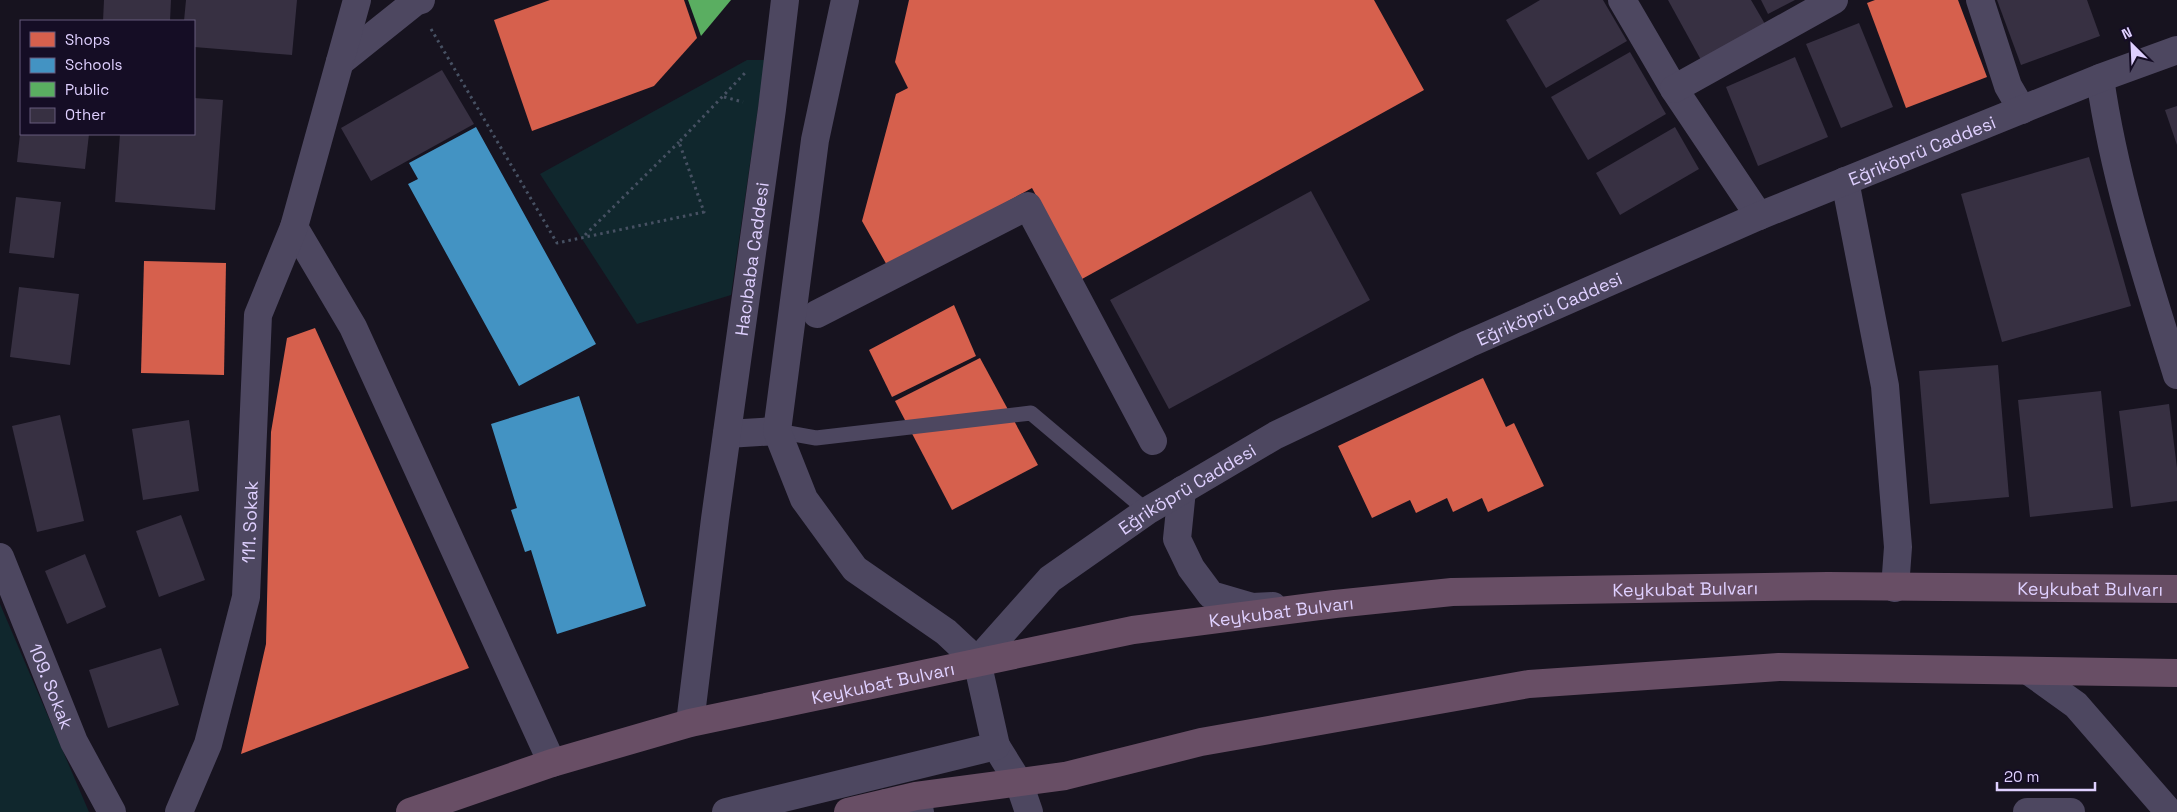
<svg xmlns="http://www.w3.org/2000/svg" width="2177" height="812" font-family="'Space Grotesk',sans-serif">
<style>
.green{fill:#10272d}
.shops{fill:#d6604d}
.schools{fill:#4393c3}
.public{fill:#5aae61}
.building{fill:#373042}
.lines{fill:none;stroke-linecap:round;stroke-linejoin:round}
.path{stroke:#475163;stroke-width:3;stroke-dasharray:2.5 4;stroke-linecap:butt}
.lane{stroke:#4d4760;stroke-width:15}
.street{stroke:#4d4760;stroke-width:28}
.highway{stroke:#684e65;stroke-width:28}
.labels{text-anchor:middle;dominant-baseline:central;stroke-width:5;stroke-linejoin:round;paint-order:stroke}
.street-label{font-size:18px;fill:#dfd0ff;stroke:#150d25}
</style>
<rect width="100%" height="100%" fill="#17131f"/>
<!-- green -->
<g class="green">
<path d="M 747,60 L 765,60 L 731,295 L 637,324 L 540,174 Z"/>
<path d="M 0,604 L 89,812 L 0,812 Z"/>
</g>
<!-- shops -->
<g class="shops">
<path d="M 550,0 L 684,0 L 697,38 L 654,86 L 532,131 L 494,20 Z"/>
<path d="M 909,0 L 1374,0 L 1424,90 L 1082,279 L 1032,188 L 888,267 L 862,221 L 896,94 L 908,88 L 895,62 Z"/>
<path d="M 1875,0 L 1958,0 L 1987,77 L 1906,108 L 1867,3 Z"/>
<path d="M 144,261 L 226,263 L 224,375 L 141,373 Z"/>
<path d="M 954,305 L 976,356 L 892,397 L 869,350 Z"/>
<path d="M 315,328 L 469,668 L 241,754 L 266,644 L 271,432 L 287,338 Z"/>
<path d="M 980,358 L 1038,465 L 952,510 L 895,401 Z"/>
<path d="M 1483,378 L 1506,427 L 1514,423 L 1544,486 L 1488,512 L 1482,498 L 1453,512 L 1447,498 L 1416,513 L 1410,500 L 1372,518 L 1338,446 Z"/>
</g>
<!-- schools -->
<g class="schools">
<path d="M 476,127 L 596,344 L 519,386 L 408,184 L 418,179 L 409,163 Z"/>
<path d="M 579,396 L 646,606 L 557,634 L 531,550 L 525,552 L 511,510 L 517,508 L 491,424 Z"/>
</g>
<!-- public -->
<path class="public" d="M 688,0 L 731,0 L 701,36 Z"/>
<!-- building -->
<g class="building">
<path d="M 104,0 L 171,0 L 170,21 L 103,21 Z"/>
<path d="M 186,0 L 297,0 L 292,55 L 194,47 L 194,21 L 184,21 Z"/>
<path d="M 1540,0 L 1603,0 L 1627,41 L 1546,88 L 1506,20 Z"/>
<path d="M 1668,0 L 1751,0 L 1765,24 L 1701,60 Z"/>
<path d="M 1761,0 L 1795,0 L 1768,14 Z"/>
<path d="M 1997,0 L 2087,0 L 2100,36 L 2021,65 Z"/>
<path d="M 1859,23 L 1893,107 L 1841,128 L 1806,44 Z"/>
<path d="M 1630,52 L 1666,114 L 1588,160 L 1551,97 Z"/>
<path d="M 1795,57 L 1828,137 L 1758,166 L 1726,87 Z"/>
<path d="M 442,70 L 474,124 L 371,181 L 341,128 Z"/>
<path d="M 194,98 L 223,100 L 215,210 L 115,202 L 120,134 L 194,134 Z"/>
<path d="M 2177,106 L 2177,145 L 2165,110 Z"/>
<path d="M 1675,127 L 1699,169 L 1620,215 L 1596,173 Z"/>
<path d="M 20,134 L 89,134 L 85,169 L 17,162 Z"/>
<path d="M 2089,157 L 2131,306 L 2002,342 L 1961,194 Z"/>
<path d="M 1311,191 L 1370,300 L 1169,409 L 1110,300 Z"/>
<path d="M 16,197 L 61,202 L 54,258 L 9,253 Z"/>
<path d="M 19,287 L 79,294 L 70,365 L 10,357 Z"/>
<path d="M 1998,365 L 2009,497 L 1930,504 L 1919,371 Z"/>
<path d="M 2101,391 L 2113,508 L 2030,517 L 2018,400 Z"/>
<path d="M 2169,404 L 2177,468 L 2177,501 L 2131,507 L 2119,411 Z"/>
<path d="M 60,415 L 84,521 L 37,532 L 12,426 Z"/>
<path d="M 189,420 L 199,491 L 143,500 L 132,429 Z"/>
<path d="M 181,515 L 205,580 L 159,597 L 136,531 Z"/>
<path d="M 85,554 L 106,607 L 67,624 L 45,571 Z"/>
<path d="M 161,648 L 179,705 L 108,728 L 89,670 Z"/>
</g>
<g class="lines">
<!-- path -->
<g class="path">
<path d="M 431,29 L 557,243 L 704,212 L 679,142 L 745,73"/>
<path d="M 724,97 L 743,102"/>
<path d="M 585,235 L 679,142"/>
</g>
<!-- lane -->
<path class="lane" d="M 777,431 L 816,438 L 1031,413 L 1147,511"/>
<!-- street -->
<g class="street">
<path d="M 1622,0 L 1674,89 L 1759,216"/>
<path d="M 1980,0 L 2008,86 L 2022,110"/>
<path d="M 340,62 L 415,2 L 421,0"/>
<path d="M 2100,78 C 2114,178 2147,279 2177,375"/>
<path d="M 1674,89 L 1834,0"/>
<path d="M 1845,181 L 1885,386 L 1898,547 L 1895,588"/>
<path d="M 294,227 L 353,327 L 552,763"/>
<path d="M 817,314 L 1028,206 L 1153,441"/>
<path d="M 727,434 L 777,431"/>
<path d="M 1182,490 L 1177,539 L 1191,568 L 1211,595 L 1252,607 L 1273,606"/>
<path id="s1" d="M 0,557 L 74,742 L 112,812"/>
<path id="s2" d="M 977,661 L 1050,579 L 1147,511 L 1276,435 L 1468,344 L 1759,216 L 2100,78 L 2177,50"/>
<path d="M 2030,672 L 2076,705 L 2169,812"/>
<path id="s3" d="M 690,723 L 715,519 L 772,109 L 785,0"/>
<path d="M 996,746 L 1019,783 L 1029,812"/>
<path d="M 886,803 L 920,812"/>
<path id="s4" d="M 179,812 L 208,744 L 246,597 L 258,315 L 294,227 L 357,0"/>
<path d="M 726,812 L 996,746 L 977,661 L 946,632 L 855,569 L 804,499 L 777,431 L 815,140 L 845,0"/>
<path d="M 2027,812 L 2071,812"/>
</g>
<!-- highway -->
<g class="highway">
<path id="s5" d="M 410,812 L 552,763 L 690,723 L 1133,630 L 1335,604 L 1452,592 L 1828,586 L 2177,589"/>
<path d="M 848,812 L 916,796 L 1065,776 L 1201,742 L 1529,684 L 1779,667 L 2177,673"/>
</g>
</g>
<g class="labels">
<!-- street labels -->
<g class="street-label">
<text stroke="none"><textPath href="#s2" startOffset="1084">Eğriköprü Caddesi</textPath></text>
<text stroke="none"><textPath href="#s3" startOffset="468">Hacıbaba Caddesi</textPath></text>
<text stroke="none"><textPath href="#s2" startOffset="679">Eğriköprü Caddesi</textPath></text>
<text stroke="none"><textPath href="#s2" startOffset="274">Eğriköprü Caddesi</textPath></text>
<text stroke="none"><textPath href="#s4" startOffset="301">111. Sokak</textPath></text>
<text stroke="none"><textPath href="#s5" startOffset="1301">Keykubat Bulvarı</textPath></text>
<text stroke="none"><textPath href="#s5" startOffset="1706">Keykubat Bulvarı</textPath></text>
<text stroke="none"><textPath href="#s5" startOffset="896">Keykubat Bulvarı</textPath></text>
<text stroke="none"><textPath href="#s5" startOffset="491">Keykubat Bulvarı</textPath></text>
<text stroke="none"><textPath href="#s1" startOffset="139">109. Sokak</textPath></text>
</g>
</g>
<!-- legend -->
<rect x="20" y="20" width="175" height="115" fill="#150d25" stroke="#665b7c"/>
<rect x="30" y="32" width="25" height="15" fill="#d6604d" stroke="#665b7c"/>
<text x="65" y="45" font-size="15" fill="#dfd0ff">Shops</text>
<rect x="30" y="58" width="25" height="15" fill="#4393c3" stroke="#665b7c"/>
<text x="65" y="70" font-size="15" fill="#dfd0ff">Schools</text>
<rect x="30" y="82" width="25" height="15" fill="#5aae61" stroke="#665b7c"/>
<text x="65" y="95" font-size="15" fill="#dfd0ff">Public</text>
<rect x="30" y="108" width="25" height="15" fill="#373042" stroke="#665b7c"/>
<text x="65" y="120" font-size="15" fill="#dfd0ff">Other</text>
<!-- north arrow -->
<g transform="translate(2132 45) rotate(336)" stroke="#150d25" stroke-width="4" paint-order="stroke">
<path d="M0-4L9 19L0 12L-9 19Z" fill="#dfd0ff"/>
<text y="-8" font-size="14" font-weight="bold" text-anchor="middle" fill="#dfd0ff">N</text>
</g>
<!-- scale -->
<path d="M1997 782v8h98v-8" fill="none" stroke="#dfd0ff" stroke-width="2.5"/>
<text x="2004" y="782" font-size="15" fill="#dfd0ff" stroke="#150d25" stroke-width="4" paint-order="stroke">20 m</text>
</svg>
